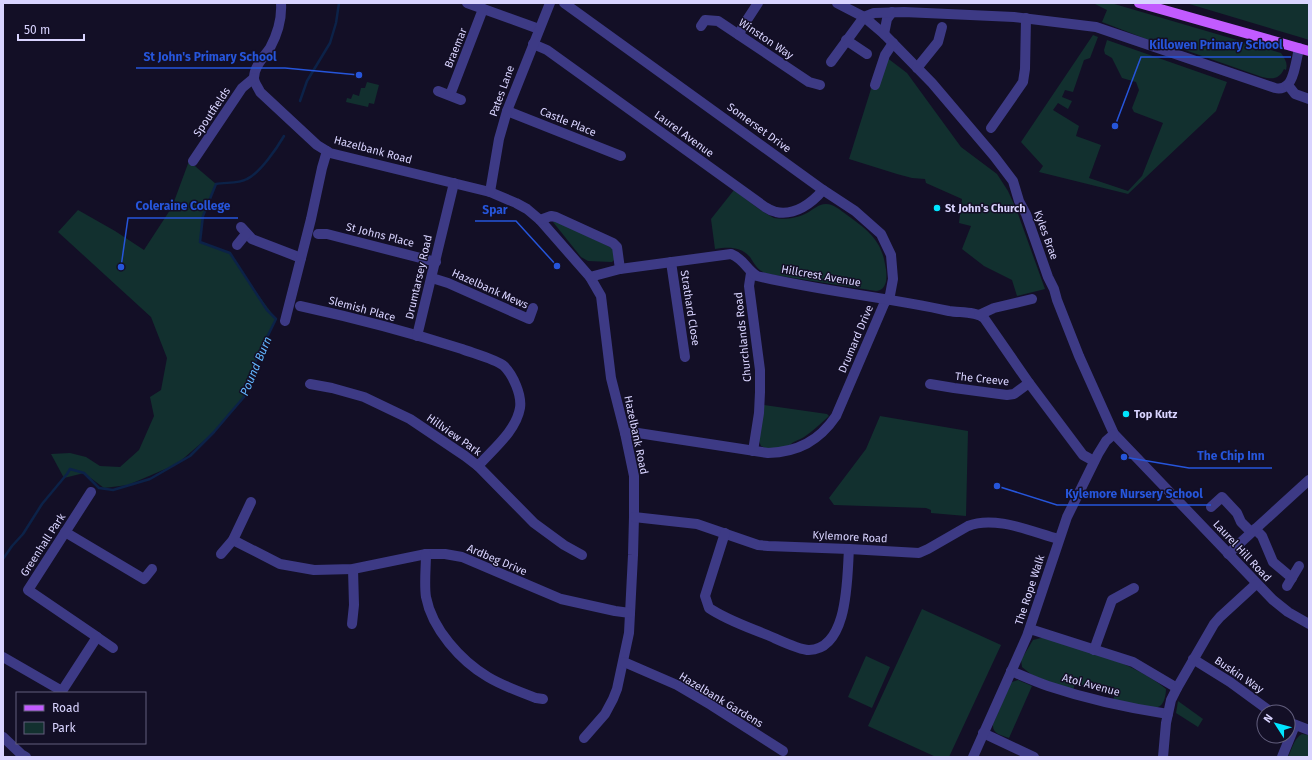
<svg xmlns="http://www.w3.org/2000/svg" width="1312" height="760" font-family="'Fira Sans',sans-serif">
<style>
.green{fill:#12302f}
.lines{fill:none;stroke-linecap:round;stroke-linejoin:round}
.stream{stroke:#0c2248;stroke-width:2.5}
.street{stroke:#3d3a85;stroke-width:10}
.primary{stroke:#c25bff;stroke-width:10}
.poi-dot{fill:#00e5ff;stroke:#130f26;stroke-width:1.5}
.labels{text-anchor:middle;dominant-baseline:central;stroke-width:3;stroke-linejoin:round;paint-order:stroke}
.street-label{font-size:11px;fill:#d9d4ff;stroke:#130f26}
.poi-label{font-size:11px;font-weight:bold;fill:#d9d4ff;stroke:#130f26;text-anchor:start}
.water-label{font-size:12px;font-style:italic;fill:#62b6ff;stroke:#130f26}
.leader{fill:none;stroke:#2655da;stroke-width:1.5}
.callout-dot{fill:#2655da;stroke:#130f26;stroke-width:1.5}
.callout-label{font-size:12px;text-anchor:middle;font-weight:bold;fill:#2655da;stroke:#130f26;stroke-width:3;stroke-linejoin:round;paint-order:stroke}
</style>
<rect width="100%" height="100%" fill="#130f26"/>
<!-- green -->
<g class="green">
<path d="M 1093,3 L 1111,3 L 1281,53 C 1285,59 1288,63 1286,70 L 1284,69 C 1279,80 1272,79 1262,77 L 1185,50 L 1169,43 L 1167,47 L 1102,22 L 1107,10 Z"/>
<path d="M 1186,3 L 1309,3 L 1309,40 L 1303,38 Z"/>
<path d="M 1093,35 L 1098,37 L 1090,58 L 1084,60 L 1073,92 L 1065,90 L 1062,97 L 1072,101 L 1068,109 L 1058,103 L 1053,110 L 1079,126 L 1076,136 L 1101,145 L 1089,178 L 1128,191 L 1142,176 L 1163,123 L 1134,112 L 1132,108 L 1139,90 L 1136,82 L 1122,78 L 1112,58 L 1105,54 L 1104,50 L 1107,40 L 1227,82 L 1216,111 L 1128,194 L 1039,172 L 1043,166 L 1021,142 Z"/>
<path d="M 882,54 L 907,73 L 961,147 L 997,174 L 1008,191 L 1017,211 L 1045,289 L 1017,296 L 1012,280 L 984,266 L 962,249 L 971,226 L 959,223 L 962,199 L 926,183 L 925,179 L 912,178 L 897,174 L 849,159 Z"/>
<path d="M 367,82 L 379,85 L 374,104 L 369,103 L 368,107 L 346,102 L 347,98 L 351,99 L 353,94 L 359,96 L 361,88 L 365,88 Z"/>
<path d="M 189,161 L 216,184 L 203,216 L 200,242 L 230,253 L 248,281 L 276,319 L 257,358 L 244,397 L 214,432 L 177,464 L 128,485 L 104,488 L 84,473 L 64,478 L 51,454 L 70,453 L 86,457 L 100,466 L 120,467 L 139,450 L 154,416 L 150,397 L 161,390 L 167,358 L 151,317 L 58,232 L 78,210 L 115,231 L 144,250 L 172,207 Z"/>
<path d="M 734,190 C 742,196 766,215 774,218 C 784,220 798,218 807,213 C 813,210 818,204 826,204 C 834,204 840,210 847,215 C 866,229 881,239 885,264 C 887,273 889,290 876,291 L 768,274 C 758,271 755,265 750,257 C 740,246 728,247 715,249 L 711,219 Z"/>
<path d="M 557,221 L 614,249 L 614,260 L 612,262 L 588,261 L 581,257 L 553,222 Z"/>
<path d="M 764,405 L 827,414 L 829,416 C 821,423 813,431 804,437 C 798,441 794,440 788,447 L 768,449 L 761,446 L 759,441 Z"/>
<path d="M 880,416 L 968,431 L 966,516 L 931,513 L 931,510 L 926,508 L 834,505 L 829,498 L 866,449 Z"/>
<path d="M 922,609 L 1001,645 L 949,757 L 936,757 L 868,726 Z"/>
<path d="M 1045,637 C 1085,650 1133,662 1166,689 C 1166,695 1164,703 1160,706 C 1153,711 1122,703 1113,701 L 1115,694 L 1075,683 L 1073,691 L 1032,675 L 1022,667 L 1021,660 L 1033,640 Z"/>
<path d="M 866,656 L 890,667 L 872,708 L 848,697 Z"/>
<path d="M 1018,680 L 1032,686 L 1009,738 C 1001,735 992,734 993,724 L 1010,685 L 1012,682 Z"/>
<path d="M 1178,701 L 1203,719 L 1198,727 L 1176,713 Z"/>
<path d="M 1302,734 L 1309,735 L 1309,757 L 1288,757 C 1292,749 1294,738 1302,734 Z"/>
</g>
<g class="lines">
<!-- stream -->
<g class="stream">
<path d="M 300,101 L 307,81 L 330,43 L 336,23 L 339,3"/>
<path d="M 3,559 L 12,546 L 23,534 L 42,504 L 67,474 L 70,469 L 84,473 L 99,488 L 113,490 L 150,479 L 190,456 L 214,432 L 231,412 L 244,397 L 257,358 L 276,319 L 267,310 L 230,253 L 200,242 L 203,216 L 216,184 C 226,182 238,184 247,179 C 260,173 277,148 284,136"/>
</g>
<!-- street -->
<g class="street">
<path d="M 281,3 C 282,18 277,35 270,48 C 264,57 254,66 254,78 C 254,83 258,87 260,92 L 317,145 L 330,153 L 490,192 L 516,203 L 527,209 L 540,220 L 590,277 L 601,296 L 611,378 L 625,433 L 634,476 L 634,517 L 633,555 L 629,633 L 617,689 L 613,699 L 605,714 L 584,738"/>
<path d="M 467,3 L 539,29"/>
<path d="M 564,3 L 823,190 L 855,211 L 881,234 L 891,255 L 893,279 L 890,295 L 884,304 L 836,416 C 819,441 798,452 768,453 L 638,433 L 625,433"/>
<path d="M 837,3 L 864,17 L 884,34 L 932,83 L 994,156 L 1013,181 L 1019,201 L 1026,214 L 1048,277 L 1054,289 L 1057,300 L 1079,356 L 1114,434 L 1273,600 L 1288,612 L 1309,624"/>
<path d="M 701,26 L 705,20 L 718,21 L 809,82 L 820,85"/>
<path d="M 884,34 L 887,19 L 892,12"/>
<path d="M 739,35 L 743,26 L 758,3"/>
<path d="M 846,40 L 867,54"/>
<path d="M 533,44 L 547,50 L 765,207 C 768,209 772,211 776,212 C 795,216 812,203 823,190"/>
<path d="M 831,62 L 864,17 L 874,13 L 904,12 L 1014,17 L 1096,27 L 1275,88 C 1279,89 1283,89 1287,85 C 1294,80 1297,57 1299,48"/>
<path d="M 917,68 L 938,42 L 942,27"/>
<path d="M 875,85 L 885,55 L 893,43"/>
<path d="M 1288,85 L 1295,94 L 1309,99"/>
<path d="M 438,91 L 461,100"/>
<path d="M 450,95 L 483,9"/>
<path d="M 507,111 L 621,156"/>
<path d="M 991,128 L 1023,82 L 1025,69 L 1026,18"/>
<path d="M 193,161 L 242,88 L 254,78"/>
<path d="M 490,192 L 499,139 L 507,111 L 550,3"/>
<path d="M 540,220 L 551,216 L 556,217 L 613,243 L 617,247 L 620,269"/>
<path d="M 241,227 L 252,239 L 301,258"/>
<path d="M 318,234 L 327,234 L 436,262"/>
<path d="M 237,245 L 246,234"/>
<path d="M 671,262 L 685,357"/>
<path d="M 751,273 L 749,286 L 760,370 L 760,392 L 759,413 L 753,451"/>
<path d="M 590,277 L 620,269 L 731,254 C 744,259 746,269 757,276 C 820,291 885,297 949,311 C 960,313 975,311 984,318 L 1029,383 L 1083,455 L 1094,461"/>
<path d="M 432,278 L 448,283 L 529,319 L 533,308"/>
<path d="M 300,306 C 355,318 409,332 462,349 C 472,353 496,359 504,366 C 513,375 522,395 520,408 C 516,431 493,449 478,466"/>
<path d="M 979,315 L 994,308 L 1032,299"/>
<path d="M 285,321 L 311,219 L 322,168 L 327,151"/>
<path d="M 417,336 L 454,183"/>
<path d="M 310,384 L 332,388 L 364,397 L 410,419 L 465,456 L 478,466 L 534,523 L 564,545 L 582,555"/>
<path d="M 930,384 L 954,388 L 1007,395 L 1014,394 L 1029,383"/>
<path d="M 1211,507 L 1222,497 L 1237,513 L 1241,522 L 1251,532"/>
<path d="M 634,517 L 697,524 L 758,545 L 768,546 L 849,549 L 919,553 L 928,549 L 968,526 C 995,515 1032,532 1059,539"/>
<path d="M 1255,529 L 1262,536 L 1273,562 L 1292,578"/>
<path d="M 65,532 L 144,579 L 152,569"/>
<path d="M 725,533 L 705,596 L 709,608 C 728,621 751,628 772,637 C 781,641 800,650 809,650 C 849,649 847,576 849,549"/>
<path d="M 233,540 L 280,564 L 314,570 L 353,569 L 426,554 L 445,554 L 462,557 L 561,599 L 615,611 L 630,613"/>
<path d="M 221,554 L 233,540 L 251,502"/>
<path d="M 426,554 C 426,566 424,585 426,597 C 432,629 461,661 488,677 C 503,686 520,692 536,698 L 543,699"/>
<path d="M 1228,554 L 1309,480"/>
<path d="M 1287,586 L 1299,566"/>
<path d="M 352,624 L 354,605 L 353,569"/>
<path d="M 1030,629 L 1133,662 L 1177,688"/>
<path d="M 97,637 L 113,648"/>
<path d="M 1094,650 L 1112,600 L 1134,588"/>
<path d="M 3,657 L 62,691 L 97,637 L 28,590 L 91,492"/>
<path d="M 1193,659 L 1230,682 L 1271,712"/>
<path d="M 624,662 L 677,685 L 711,705 L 783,751"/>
<path d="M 1011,671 C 1023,676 1036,682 1048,686 C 1087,699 1128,708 1168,714"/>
<path d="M 1288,722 L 1309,730"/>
<path d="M 983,733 L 1034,757"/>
<path d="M 3,737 L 21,754 L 26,757"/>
<path d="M 973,757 L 1027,636 L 1067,517 L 1098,454 L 1106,441 L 1114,434"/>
<path d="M 1163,757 L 1166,723 L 1171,700 L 1177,688 L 1214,624 L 1220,617 L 1256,584"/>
<path d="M 1282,757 L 1295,725"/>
</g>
<!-- primary -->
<path class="primary" d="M 1139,3 L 1309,51"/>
</g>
<!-- markers -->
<g class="poi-dot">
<circle cx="937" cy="208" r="4"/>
<circle cx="1126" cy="414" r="4"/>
</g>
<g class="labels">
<!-- street labels -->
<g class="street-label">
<text transform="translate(766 39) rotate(34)">Winston Way</text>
<text transform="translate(456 48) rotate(-68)">Braemar</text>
<text transform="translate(502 91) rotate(-70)">Pates Lane</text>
<text transform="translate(212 112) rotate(-56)">Spoutfields</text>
<text transform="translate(568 122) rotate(22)">Castle Place</text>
<text transform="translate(759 128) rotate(36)">Somerset Drive</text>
<text transform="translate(684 134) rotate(36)">Laurel Avenue</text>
<text transform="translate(373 150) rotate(15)">Hazelbank Road</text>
<text transform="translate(380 235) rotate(14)">St Johns Place</text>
<text transform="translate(1046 235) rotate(70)">Kyles Brae</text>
<text transform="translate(821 276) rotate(10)">Hillcrest Avenue</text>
<text transform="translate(419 277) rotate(-77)">Drumtarsey Road</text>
<text transform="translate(490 289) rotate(24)">Hazelbank Mews</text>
<text transform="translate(690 308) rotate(81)">Strathard Close</text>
<text transform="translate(362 309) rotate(15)">Slemish Place</text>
<text transform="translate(743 337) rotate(-96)">Churchlands Road</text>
<text transform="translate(856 339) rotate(-67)">Drumard Drive</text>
<text transform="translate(982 379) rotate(6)">The Creeve</text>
<text transform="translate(454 435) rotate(35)">Hillview Park</text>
<text transform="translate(636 435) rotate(78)">Hazelbank Road</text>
<text transform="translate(850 537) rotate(3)">Kylemore Road</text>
<text transform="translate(43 545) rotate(-57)">Greenhall Park</text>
<text transform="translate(1242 551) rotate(47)">Laurel Hill Road</text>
<text transform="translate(497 560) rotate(23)">Ardbeg Drive</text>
<text transform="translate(1030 590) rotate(-72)">The Rope Walk</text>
<text transform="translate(1239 675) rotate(34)">Buskin Way</text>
<text transform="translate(1091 685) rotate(15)">Atol Avenue</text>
<text transform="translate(721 700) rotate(31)">Hazelbank Gardens</text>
</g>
<!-- poi labels -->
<g class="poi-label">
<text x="945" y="208">St John's Church</text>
<text x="1134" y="414">Top Kutz</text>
</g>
<!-- water labels -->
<g class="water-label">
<text transform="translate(256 366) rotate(-67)">Pound Burn</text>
</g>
</g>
<!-- callouts -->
<path class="leader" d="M1115 126L1141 57H1291M359 75L285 68H136M121 267L128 218H238M557 266L516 221H475M1124 457L1189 468H1272M997 486L1057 505H1211"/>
<g class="callout-dot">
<circle cx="1115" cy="126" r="4"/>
<circle cx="359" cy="75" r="4"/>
<circle cx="121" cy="267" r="4"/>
<circle cx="557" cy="266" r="4"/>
<circle cx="1124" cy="457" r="4"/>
<circle cx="997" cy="486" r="4"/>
</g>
<g class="callout-label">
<text x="1216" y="49">Killowen Primary School</text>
<text x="210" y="61">St John's Primary School</text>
<text x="183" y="210">Coleraine College</text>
<text x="495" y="214">Spar</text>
<text x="1231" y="460">The Chip Inn</text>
<text x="1134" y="498">Kylemore Nursery School</text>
</g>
<!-- border -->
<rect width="1312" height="760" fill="none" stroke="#d9d4ff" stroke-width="8"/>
<!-- legend -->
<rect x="16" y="692" width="130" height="52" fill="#130f26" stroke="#625e7d"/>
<rect x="24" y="705" width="20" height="6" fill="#c25bff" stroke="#625e7d"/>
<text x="52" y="712" font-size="12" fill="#d9d4ff">Road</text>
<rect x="24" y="722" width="20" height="12" fill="#12302f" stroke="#625e7d"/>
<text x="52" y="732" font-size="12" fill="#d9d4ff">Park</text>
<!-- north arrow -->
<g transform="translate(1276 724) rotate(306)"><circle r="19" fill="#130f26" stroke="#625e7d"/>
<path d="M0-3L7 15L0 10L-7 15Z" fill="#00e5ff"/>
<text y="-6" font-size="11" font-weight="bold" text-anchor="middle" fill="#d9d4ff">N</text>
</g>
<!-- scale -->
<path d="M18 34v6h66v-6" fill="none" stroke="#d9d4ff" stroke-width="2"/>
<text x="24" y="34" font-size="12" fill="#d9d4ff" stroke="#130f26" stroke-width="3" paint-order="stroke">50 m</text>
</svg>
